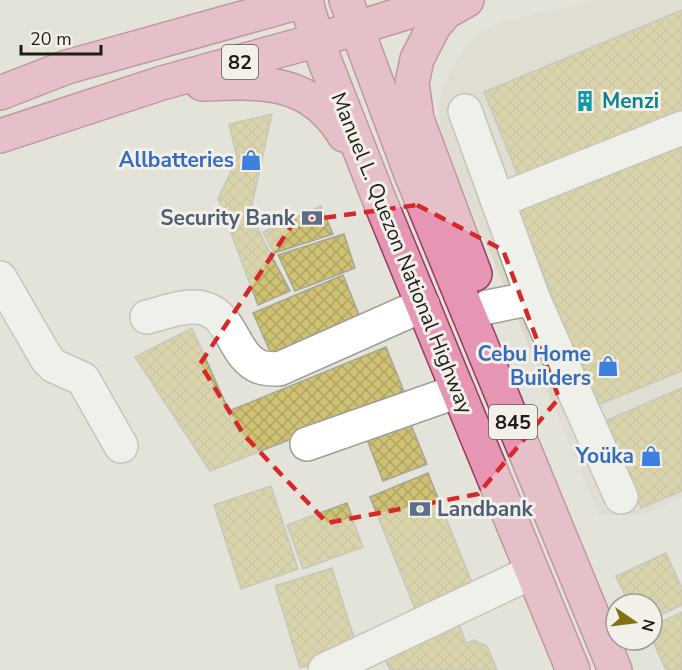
<svg xmlns="http://www.w3.org/2000/svg" width="682" height="670" font-family="'Nunito Sans',sans-serif">
<style>
.built{fill:#dbd8c8}
.building{fill:url(#building-cross-hatch);stroke:#a6a59c;stroke-width:1.5}
.lines{fill:none;stroke-linecap:round;stroke-linejoin:round}
.minor-casing{stroke:#a09f97;stroke-width:36}
.major-casing{stroke:#963d5e;stroke-width:36}
.minor{stroke:#fff;stroke-width:33}
.major{stroke:#e795b4;stroke-width:33}
.marked{fill:none;stroke:#d62828;stroke-width:4.5;stroke-dasharray:12 8;stroke-linejoin:round}
.labels{text-anchor:middle;dominant-baseline:central;stroke-width:6;stroke-linejoin:round;paint-order:stroke}
.shield{fill:#f2f0e8;stroke:#5e5c58;stroke-width:1.5}
.shield-label{font-size:20px;font-weight:bold;fill:#1e1d1a}
.culture-label{font-size:21px;font-weight:bold;fill:#0d838f;stroke:#f2f0e8;text-anchor:start}
.shop-label{font-size:21px;font-weight:bold;fill:#366cbe;stroke:#f2f0e8;text-anchor:end}
.service-label{font-size:21px;font-weight:bold;fill:#4e5e75;stroke:#f2f0e8;text-anchor:end}
.street-label{font-size:21px;fill:#1e1d1a;stroke:#f2f0e8}
</style>
<defs>
<pattern id="building-cross-hatch" width="8" height="8" patternUnits="userSpaceOnUse" patternTransform="scale(1.5)"><rect width="8" height="8" fill="#cfc173"/><path d="M0 0l8 8M0 8l8-8" fill="none" stroke="#b1a563"/></pattern>
</defs>
<rect width="100%" height="100%" fill="#e4e3da"/>
<!-- built -->
<path class="built" d="M 597,0 L 682,0 L 682,498 L 643,515 L 599,515 L 443,139 L 438,109 L 443,87 L 457,59 L 477,33 L 502,22 Z"/>
<!-- building -->
<g class="building">
<path d="M 682,10 L 682,110 L 519,178 L 484,92 Z"/>
<path d="M 272,114 L 250,214 L 290,291 L 258,305 L 218,199 L 237,158 L 229,124 Z"/>
<path d="M 682,144 L 682,371 L 595,406 L 518,210 Z"/>
<path d="M 321,206 L 333,234 L 274,253 L 263,232 Z"/>
<path d="M 344,234 L 355,268 L 295,291 L 278,255 Z"/>
<path d="M 343,275 L 360,317 L 272,356 L 253,313 Z"/>
<path d="M 192,328 L 229,411 L 386,347 L 405,394 L 210,471 L 135,357 Z"/>
<path d="M 682,388 L 682,491 L 641,508 L 605,421 Z"/>
<path d="M 407,415 L 427,464 L 383,481 L 364,432 Z"/>
<path d="M 428,473 L 475,590 L 417,614 L 370,497 Z"/>
<path d="M 271,486 L 298,569 L 241,589 L 214,505 Z"/>
<path d="M 347,503 L 363,547 L 303,569 L 287,525 Z"/>
<path d="M 666,553 L 682,588 L 682,605 L 652,619 L 652,604 L 629,604 L 616,576 Z"/>
<path d="M 332,568 L 358,650 L 300,668 L 275,586 Z"/>
<path d="M 682,612 L 682,670 L 666,670 L 652,639 L 652,626 Z"/>
<path d="M 457,619 L 466,643 L 474,640 L 487,646 L 497,670 L 390,670 L 384,657 Z"/>
</g>
<g class="lines">
<defs>
<g id="minor">
<path d="M 465,111 L 533,298 L 621,497"/>
<path d="M 498,201 L 682,128"/>
<path d="M 0,278 L 47,359 L 54,366 L 83,379 L 121,446"/>
<path d="M 488,307 L 533,298"/>
<path d="M 147,317 C 164,313 185,304 203,308 C 233,315 233,357 260,367 C 266,369 273,369 279,369 L 423,305"/>
<path d="M 307,444 L 458,391"/>
<path d="M 325,670 L 532,572"/>
</g>
<g id="major">
<path d="M 305,0 L 324,59 L 379,199 L 573,670"/>
<path d="M 346,0 L 411,174 L 615,670"/>
<path d="M 467,0 L 446,12 L 434,26 L 417,59 L 412,83 L 417,119 L 475,274"/>
<path d="M 202,84 C 261,82 310,78 344,135"/>
<path d="M 0,93 L 67,67 L 307,0"/>
<path d="M 0,136 L 162,83 L 318,40 L 447,0"/>
</g>
</defs>
<!-- minor casing -->
<use href="#minor" class="minor-casing"/>
<!-- major casing -->
<use href="#major" class="major-casing"/>
<!-- minor -->
<use href="#minor" class="minor"/>
<!-- major -->
<use href="#major" class="major"/>
</g>
<!-- marked area -->
<path d="M0 0H682V670H0ZM 417,205 L 503,250 L 559,398 L 478,494 L 327,523 L 244,435 L 200,364 L 294,222 Z" fill="#e4e3da" fill-opacity=".55" fill-rule="evenodd"/>
<path class="marked" d="M 417,205 L 503,250 L 559,398 L 478,494 L 327,523 L 244,435 L 200,364 L 294,222 Z"/>
<!-- icons -->
<defs>
<symbol id="building-bare" viewBox="-9 -9 18 18"><path d="M-4-6H4V6H1V3H-1V6H-4ZM-2.5-4.3h1.7v1.8h-1.7ZM.8-4.3h1.7v1.8H.8ZM-2.5-1h1.7V.8h-1.7ZM.8-1h1.7V.8H.8Z" fill="#0f9aa8" stroke="#f2f0e8" stroke-width="2.5" paint-order="stroke"/></symbol>
<symbol id="shop-bare" viewBox="-9 -9 18 18"><path d="M-5-2.5h2.3a2.7 3.5 0 0 1 5.4 0H5L5.5 6h-11ZM-1.5-2.5h3a1.5 2.3 0 0 0-3 0Z" fill="#3f7fe0" stroke="#f2f0e8" stroke-width="2.5" paint-order="stroke"/></symbol>
<symbol id="bank-bare" viewBox="-9 -9 18 18"><path d="M-6-4H6V4H-6ZM0-2.3a2.3 2.3 0 1 0 0 4.6a2.3 2.3 0 1 0 0-4.6Z" fill="#5c6f8a" stroke="#f2f0e8" stroke-width="2.5" paint-order="stroke"/></symbol>
</defs>
<g fill-rule="evenodd">
<use href="#building-bare" x="570" y="86" width="30" height="30"/>
<use href="#shop-bare" x="236" y="145" width="30" height="30"/>
<use href="#bank-bare" x="297" y="203" width="30" height="30"/>
<use href="#shop-bare" x="593" y="351" width="30" height="30"/>
<use href="#shop-bare" x="636" y="441" width="30" height="30"/>
<use href="#bank-bare" x="405" y="494" width="30" height="30"/>
</g>
<g class="labels">
<!-- shield labels -->
<g class="shield">
<rect x="222" y="45" width="36" height="34" rx="4.5"/>
<rect x="489" y="405" width="48" height="34" rx="4.5"/>
</g>
<g class="shield-label">
<text x="240" y="62">82</text>
<text x="513" y="422">845</text>
</g>
<!-- culture labels -->
<g class="culture-label">
<text x="602" y="101">Menzi</text>
</g>
<!-- shop labels -->
<g class="shop-label">
<text x="234" y="160">Allbatteries</text>
<text x="591" y="354">Cebu Home<tspan x="591" dy="24">Builders</tspan></text>
<text x="634" y="456">Yoüka</text>
</g>
<!-- service labels -->
<g class="service-label">
<text x="295" y="218">Security Bank</text>
<text x="437" y="509" text-anchor="start">Landbank</text>
</g>
<!-- street labels -->
<g class="street-label">
<text transform="translate(402 253) rotate(68)">Manuel L. Quezon National Highway</text>
</g>
</g>
<!-- north arrow -->
<g transform="translate(634 622) rotate(104)"><circle r="28" fill="#f2f0e8" stroke="#9d9c96" stroke-width="1.5"/>
<path d="M0-4.5L10 22L0 15L-10 22Z" fill="#817111"/>
<text y="-9" font-size="16" font-weight="bold" text-anchor="middle" fill="#1e1d1a">N</text>
</g>
<!-- scale -->
<path d="M21 45v9h80v-9" fill="none" stroke="#1e1d1a" stroke-width="3"/>
<text x="30" y="45" font-size="18" fill="#1e1d1a" stroke="#f2f0e8" stroke-width="4.5" paint-order="stroke">20 m</text>
</svg>
